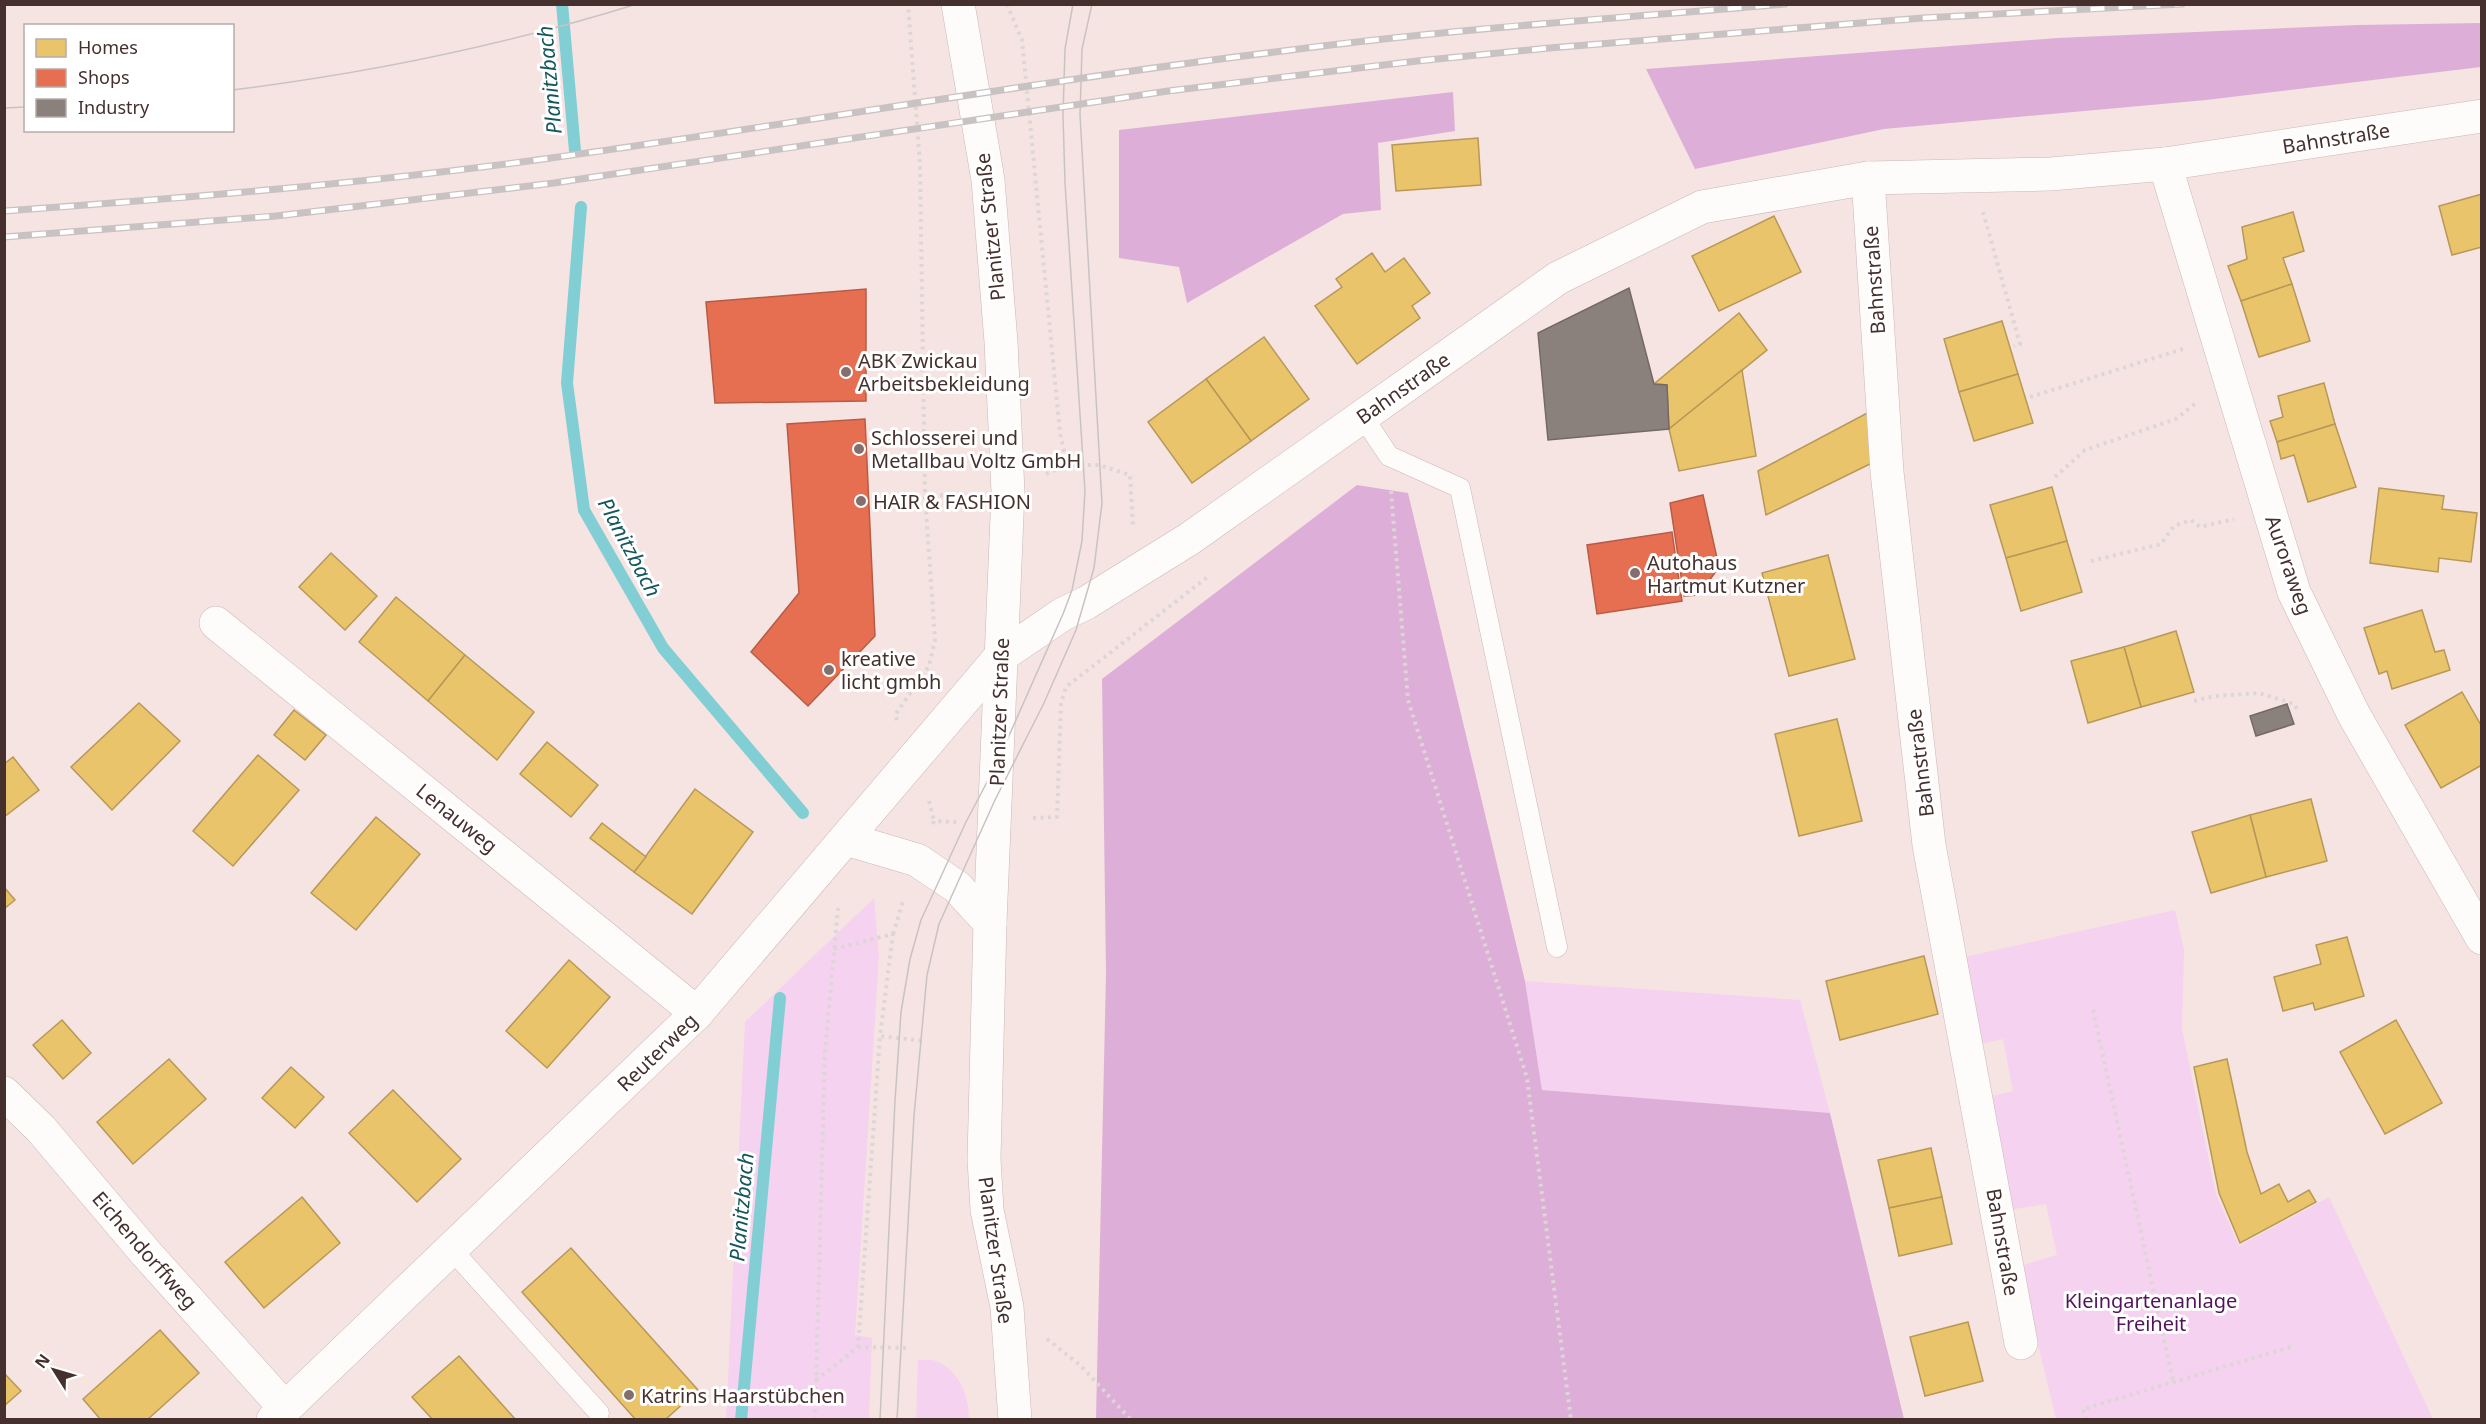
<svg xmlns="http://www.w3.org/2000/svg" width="2486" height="1424" font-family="'Noto Sans',sans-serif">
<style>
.green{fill:#f5d2ef}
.forest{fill:#ddafd8}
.homes{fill:#e9c46a;stroke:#b89858;stroke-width:1.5}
.shops{fill:#e76f51;stroke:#b65c46;stroke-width:1.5}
.industry{fill:#8a817c;stroke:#756965;stroke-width:1.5}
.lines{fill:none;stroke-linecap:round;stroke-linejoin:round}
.stream{stroke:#81ced4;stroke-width:12}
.service-casing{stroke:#c9b8b7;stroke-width:21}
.minor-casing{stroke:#c9b8b7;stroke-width:34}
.tertiary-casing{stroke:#c9b8b7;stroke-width:34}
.secondary-casing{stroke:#c9b8b7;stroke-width:34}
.path{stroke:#dcd6d6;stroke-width:4;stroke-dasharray:3 4.5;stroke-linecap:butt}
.service{stroke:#fefbfb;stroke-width:20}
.minor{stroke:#fefbfb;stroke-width:33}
.tertiary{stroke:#fefbfb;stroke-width:33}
.secondary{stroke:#fefbfb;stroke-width:33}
.tram{stroke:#c8c3c2;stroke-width:1.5}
.rail-casing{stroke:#c8c3c2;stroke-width:7}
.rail{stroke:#fff;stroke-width:4.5;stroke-dasharray:14;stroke-linecap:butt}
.poi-dot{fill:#836f6d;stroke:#fff;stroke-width:2}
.labels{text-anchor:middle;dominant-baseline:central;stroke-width:6;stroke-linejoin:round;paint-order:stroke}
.street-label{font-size:20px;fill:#45302e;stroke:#fff}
.poi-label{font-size:20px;fill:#45302e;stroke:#fff;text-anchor:start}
.park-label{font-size:20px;fill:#52145a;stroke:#fff}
.water-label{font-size:21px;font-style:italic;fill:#13565c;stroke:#fff}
</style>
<rect width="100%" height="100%" fill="#f6e4e2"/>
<!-- green -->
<g class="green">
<path d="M 874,898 L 879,956 L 855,1335 L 872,1338 L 869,1419 L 726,1419 L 745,1022 Z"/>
<path d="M 2175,910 L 2184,950 L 2182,1029 L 2216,1194 L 2239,1246 L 2329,1197 L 2433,1419 L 2056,1419 L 2019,1266 L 2057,1255 L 2046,1204 L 2008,1210 L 1984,1098 L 2013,1091 L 2003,1039 L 1972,1046 L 1956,959 Z"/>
<path d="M 1525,981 L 1800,1000 L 1830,1113 L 1542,1090 Z"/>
<path d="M 918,1360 C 923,1360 931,1359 936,1361 C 960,1371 969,1396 969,1419 L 916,1419 Z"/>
</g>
<!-- forest -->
<g class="forest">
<path d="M 2481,23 L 2481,67 L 2206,100 L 1884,129 L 1695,169 L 1646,69 L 2057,38 L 2357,25 Z"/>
<path d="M 1453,92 L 1455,131 L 1378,143 L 1381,210 L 1343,214 L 1187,303 L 1179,267 L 1119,258 L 1119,130 Z"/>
<path d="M 1357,485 L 1408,493 L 1525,981 L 1542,1090 L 1830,1113 L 1904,1419 L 1096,1419 L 1106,973 L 1102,679 Z"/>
</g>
<!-- homes -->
<g class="homes">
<path d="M 1478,138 L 1481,185 L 1396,191 L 1392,145 Z"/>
<path d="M 2482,194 L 2482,247 L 2452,255 L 2439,206 Z"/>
<path d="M 2293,212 L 2304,251 L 2283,258 L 2292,284 L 2241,301 L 2228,266 L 2247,259 L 2242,227 Z"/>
<path d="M 1774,216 L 1801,272 L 1719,311 L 1692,256 Z"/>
<path d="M 1372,253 L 1385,272 L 1404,258 L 1430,293 L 1412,306 L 1420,318 L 1357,364 L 1315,306 L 1342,287 L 1336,279 Z"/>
<path d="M 2292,284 L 2310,341 L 2259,357 L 2241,301 Z"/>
<path d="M 1739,313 L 1767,350 L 1669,429 L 1667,385 L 1654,384 Z"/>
<path d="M 2002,321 L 2018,374 L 1959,392 L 1944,339 Z"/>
<path d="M 1264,337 L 1309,399 L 1251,441 L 1206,379 Z"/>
<path d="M 1742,370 L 1756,456 L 1679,471 L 1669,429 Z"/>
<path d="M 2018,374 L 2033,423 L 1974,441 L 1959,392 Z"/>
<path d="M 1206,379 L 1251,441 L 1192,483 L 1148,422 Z"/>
<path d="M 2324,383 L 2335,424 L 2277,442 L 2270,421 L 2283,417 L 2278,396 Z"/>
<path d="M 1871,411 L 1874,462 L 1766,515 L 1758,471 Z"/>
<path d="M 2335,424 L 2356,487 L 2308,502 L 2294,455 L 2281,459 L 2277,442 Z"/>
<path d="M 2052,487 L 2067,541 L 2006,558 L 1990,505 Z"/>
<path d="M 2379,488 L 2444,496 L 2442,509 L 2477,513 L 2471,562 L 2439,558 L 2438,572 L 2370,563 Z"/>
<path d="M 2067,541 L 2082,592 L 2021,611 L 2006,558 Z"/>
<path d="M 331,553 L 377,596 L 345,630 L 299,587 Z"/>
<path d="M 1828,555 L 1855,659 L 1789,676 L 1762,573 Z"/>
<path d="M 396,597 L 465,655 L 428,701 L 359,642 Z"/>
<path d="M 2422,610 L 2435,652 L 2444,650 L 2450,670 L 2392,689 L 2387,671 L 2379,674 L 2364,628 Z"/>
<path d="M 2176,631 L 2194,692 L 2141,707 L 2124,647 Z"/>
<path d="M 2124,647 L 2141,707 L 2088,723 L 2071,661 Z"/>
<path d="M 465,655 L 534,712 L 497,760 L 428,701 Z"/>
<path d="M 2462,692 L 2482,727 L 2482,765 L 2441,788 L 2405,725 Z"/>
<path d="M 139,703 L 180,741 L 112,810 L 71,767 Z"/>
<path d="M 294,710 L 326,735 L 305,760 L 274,735 Z"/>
<path d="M 1837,719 L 1862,821 L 1799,836 L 1775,734 Z"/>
<path d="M 547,742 L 598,785 L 571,817 L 520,774 Z"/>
<path d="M 258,755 L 299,790 L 233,866 L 193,831 Z"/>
<path d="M 13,757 L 39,790 L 4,817 L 4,764 Z"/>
<path d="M 695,789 L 753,832 L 692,914 L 634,872 Z"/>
<path d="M 2311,799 L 2327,861 L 2266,877 L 2250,815 Z"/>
<path d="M 2250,815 L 2266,877 L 2211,893 L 2192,832 Z"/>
<path d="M 376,817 L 420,854 L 356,930 L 311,893 Z"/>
<path d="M 602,823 L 646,857 L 634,872 L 590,838 Z"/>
<path d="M 4,887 L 15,900 L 4,909 Z"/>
<path d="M 2347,937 L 2364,996 L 2315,1010 L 2313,1003 L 2283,1011 L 2274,977 L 2321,964 L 2316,945 Z"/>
<path d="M 1924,956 L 1938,1014 L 1840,1040 L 1826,981 Z"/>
<path d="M 569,960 L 610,997 L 547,1068 L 506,1031 Z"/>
<path d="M 62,1020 L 91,1053 L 63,1079 L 33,1045 Z"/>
<path d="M 2396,1020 L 2442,1103 L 2385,1134 L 2340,1052 Z"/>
<path d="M 169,1059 L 206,1099 L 133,1164 L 97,1122 Z"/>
<path d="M 2227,1059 L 2247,1152 L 2261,1194 L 2279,1184 L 2288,1202 L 2309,1190 L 2316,1202 L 2240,1243 L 2219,1193 L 2194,1067 Z"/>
<path d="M 291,1067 L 324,1097 L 295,1128 L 262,1098 Z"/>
<path d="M 393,1090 L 461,1159 L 417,1202 L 349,1133 Z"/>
<path d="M 1931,1148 L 1942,1197 L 1889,1208 L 1878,1160 Z"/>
<path d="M 302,1197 L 340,1243 L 264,1308 L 225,1262 Z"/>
<path d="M 1942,1197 L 1952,1244 L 1899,1256 L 1889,1208 Z"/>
<path d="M 571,1248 L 698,1390 L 665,1420 L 636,1420 L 522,1292 Z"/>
<path d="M 1968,1322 L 1983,1381 L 1925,1396 L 1910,1337 Z"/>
<path d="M 160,1330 L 199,1373 L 147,1420 L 101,1420 L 83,1399 Z"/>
<path d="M 459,1356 L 516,1420 L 433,1420 L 412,1397 Z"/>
<path d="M 4,1373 L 21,1391 L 4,1406 Z"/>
</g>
<!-- shops -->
<g class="shops">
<path d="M 866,289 L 866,401 L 715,403 L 706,302 Z"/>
<path d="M 865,419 L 875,636 L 808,706 L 751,652 L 799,593 L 787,424 Z"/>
<path d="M 1703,495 L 1719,567 L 1699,595 L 1684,596 L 1670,503 Z"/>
<path d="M 1672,532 L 1682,601 L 1597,614 L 1587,545 Z"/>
</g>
<!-- industry -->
<g class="industry">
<path d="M 1629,288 L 1654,384 L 1667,385 L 1669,429 L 1548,440 L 1538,333 Z"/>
<path d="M 2287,704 L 2294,724 L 2256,736 L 2250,716 Z"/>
</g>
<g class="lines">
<!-- stream -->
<g class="stream">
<path d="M 562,4 L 575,151"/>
<path d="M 581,207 L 567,383 L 584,510 L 663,648 L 803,813"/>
<path d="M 741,1420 L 780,998"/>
</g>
<defs>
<g id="service">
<path d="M 1363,417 L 1389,456 L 1460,488 L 1557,947"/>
<path d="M 452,1250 L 599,1413"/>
</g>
<g id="minor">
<path d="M 2165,164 L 2294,592 L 2354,715 L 2482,938"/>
<path d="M 1868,178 L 1887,472 L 1929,845 L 2021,1343"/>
<path d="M 216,623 L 697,1013"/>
<path d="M 846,839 L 917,860 L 957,887 L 990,923"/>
<path d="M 4,1093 L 41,1129 L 145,1252 L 285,1408"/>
<path d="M 273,1420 L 697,1013 L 1001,656"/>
</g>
<path id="tertiary" d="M 1001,656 L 1063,614 L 1086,603 L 1189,539 L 1558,278 L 1702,207 L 1868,178 L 2051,174 L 2165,164 L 2482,116"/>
<path id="secondary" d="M 958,4 L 988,180 L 1001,342 L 1008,492 L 990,923 L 984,1159 L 987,1210 L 1007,1307 L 1015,1420"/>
</defs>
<!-- service casing -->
<use href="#service" class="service-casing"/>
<!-- minor casing -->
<use href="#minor" class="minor-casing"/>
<!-- tertiary casing -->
<use href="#tertiary" class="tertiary-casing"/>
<!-- secondary casing -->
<use href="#secondary" class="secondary-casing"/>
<!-- path -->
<g class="path">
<path d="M 1007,4 L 1022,40 L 1060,433 L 1067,465 L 1099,465 L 1130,475 L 1133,528"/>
<path d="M 1983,212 L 2020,344 L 2014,346"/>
<path d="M 2030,397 L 2183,349"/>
<path d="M 1046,474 L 1067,465"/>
<path d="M 2055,477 L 2085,450 L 2176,419 L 2196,403"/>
<path d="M 1391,491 L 1408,700 L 1527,1078 L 1571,1420"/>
<path d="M 925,496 L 970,494"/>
<path d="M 2091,561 L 2161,544 L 2174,526 L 2191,520 L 2200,527 L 2234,519"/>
<path d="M 2194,701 L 2215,696 L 2259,693 L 2294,704 L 2298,711"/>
<path d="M 897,720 L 895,715 L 929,666 L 935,640 L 925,496 L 920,165 L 908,4"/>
<path d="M 929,801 L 934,821"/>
<path d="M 1033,818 L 1057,817 L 1061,703 L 1066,687 L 1210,575"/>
<path d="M 933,824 L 934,821 L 957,822"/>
<path d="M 893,934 L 904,898"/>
<path d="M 834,949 L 893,934 L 880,1036 L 925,1041"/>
<path d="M 2093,1010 L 2173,1381"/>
<path d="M 1047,1339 L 1081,1366 L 1131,1420"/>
<path d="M 858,1347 L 908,1348"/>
<path d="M 816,1380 L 858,1347 L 880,1036"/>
<path d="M 815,1420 L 825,1051 L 838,908"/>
<path d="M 2086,1420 L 2083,1409 L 2294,1346"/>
</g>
<!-- service -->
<use href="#service" class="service"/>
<!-- minor -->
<use href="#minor" class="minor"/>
<!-- tertiary -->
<use href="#tertiary" class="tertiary"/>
<!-- secondary -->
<use href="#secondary" class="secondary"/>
<!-- tram -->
<g class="tram">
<path d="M 232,90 C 370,73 505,45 637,4"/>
<path d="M 4,108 L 26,107"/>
<path d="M 880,1420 L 895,1101 L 901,1012 L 910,959 L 921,920 L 966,822 L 996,765 L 1063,614 L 1072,590 L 1082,541 L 1085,491 L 1065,183 L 1063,115 L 1065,49 L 1073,4"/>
<path d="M 897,1420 L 914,1116 L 927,975 L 939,924 L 995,800 L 1044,703 L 1076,630 L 1094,568 L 1102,503 L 1080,115 L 1082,49 L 1092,4"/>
</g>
<defs>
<g id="rail">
<path d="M 4,211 C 187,198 370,183 551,158 C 795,124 1038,81 1283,51 C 1449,29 1618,18 1785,4"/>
<path d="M 4,237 L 276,216 L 554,183 L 1168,91 L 1417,61 L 1549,48 L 1923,18 L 2182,4"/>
</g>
</defs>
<!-- rail casing -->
<use href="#rail" class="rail-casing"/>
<!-- rail -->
<use href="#rail" class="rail"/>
</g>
<!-- markers -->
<g class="poi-dot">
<circle cx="846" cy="372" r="6"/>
<circle cx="859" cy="449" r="6"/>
<circle cx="861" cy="501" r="6"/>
<circle cx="1635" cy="573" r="6"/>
<circle cx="829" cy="670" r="6"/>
<circle cx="629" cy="1395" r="6"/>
</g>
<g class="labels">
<!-- street labels -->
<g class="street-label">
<text transform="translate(2336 138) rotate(-9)">Bahnstraße</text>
<text transform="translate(990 227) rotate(-96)">Planitzer Straße</text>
<text transform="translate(1874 280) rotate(-94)">Bahnstraße</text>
<text transform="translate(1403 388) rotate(-35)">Bahnstraße</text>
<text transform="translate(2289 565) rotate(71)">Auroraweg</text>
<text transform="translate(999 712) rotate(-88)">Planitzer Straße</text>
<text transform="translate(1920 763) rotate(-97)">Bahnstraße</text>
<text transform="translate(457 818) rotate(39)">Lenauweg</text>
<text transform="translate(657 1052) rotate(-44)">Reuterweg</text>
<text transform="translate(2003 1242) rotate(80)">Bahnstraße</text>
<text transform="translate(145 1250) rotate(49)">Eichendorffweg</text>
<text transform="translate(996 1250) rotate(82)">Planitzer Straße</text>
</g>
<!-- poi labels -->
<g class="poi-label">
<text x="858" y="360">ABK Zwickau<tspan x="858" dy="23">Arbeitsbekleidung</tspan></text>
<text x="871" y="437">Schlosserei und<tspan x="871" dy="23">Metallbau Voltz GmbH</tspan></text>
<text x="873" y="501">HAIR &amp; FASHION</text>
<text x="1647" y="562">Autohaus<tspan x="1647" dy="23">Hartmut Kutzner</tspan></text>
<text x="841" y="658">kreative<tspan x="841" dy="23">licht gmbh</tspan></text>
<text x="641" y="1395">Katrins Haarstübchen</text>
</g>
<!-- park labels -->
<g class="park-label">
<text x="2151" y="1300">Kleingartenanlage<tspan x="2151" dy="23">Freiheit</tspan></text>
</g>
<!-- water labels -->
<g class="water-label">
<text transform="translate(549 80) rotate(-95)">Planitzbach</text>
<text transform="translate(630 547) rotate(62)">Planitzbach</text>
<text transform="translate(741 1207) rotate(-85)">Planitzbach</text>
</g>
</g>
<!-- border -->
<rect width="2486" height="1424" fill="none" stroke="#45302e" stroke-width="12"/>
<!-- legend -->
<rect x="24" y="24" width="210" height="108" fill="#ffffff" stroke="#b5acab" stroke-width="1.5"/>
<rect x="36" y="39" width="30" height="18" fill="#e9c46a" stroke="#b5acab" stroke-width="1.5"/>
<text x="78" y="54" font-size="18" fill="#45302e">Homes</text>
<rect x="36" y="69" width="30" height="18" fill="#e76f51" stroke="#b5acab" stroke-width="1.5"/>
<text x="78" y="84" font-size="18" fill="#45302e">Shops</text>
<rect x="36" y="99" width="30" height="18" fill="#8a817c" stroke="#b5acab" stroke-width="1.5"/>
<text x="78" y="114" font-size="18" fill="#45302e">Industry</text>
<!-- north arrow -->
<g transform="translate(54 1370) rotate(307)" stroke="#ffffff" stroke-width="4.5" paint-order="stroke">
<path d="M0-4.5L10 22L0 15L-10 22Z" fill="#45302e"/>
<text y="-9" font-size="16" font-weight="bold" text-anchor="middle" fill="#45302e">N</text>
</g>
</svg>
